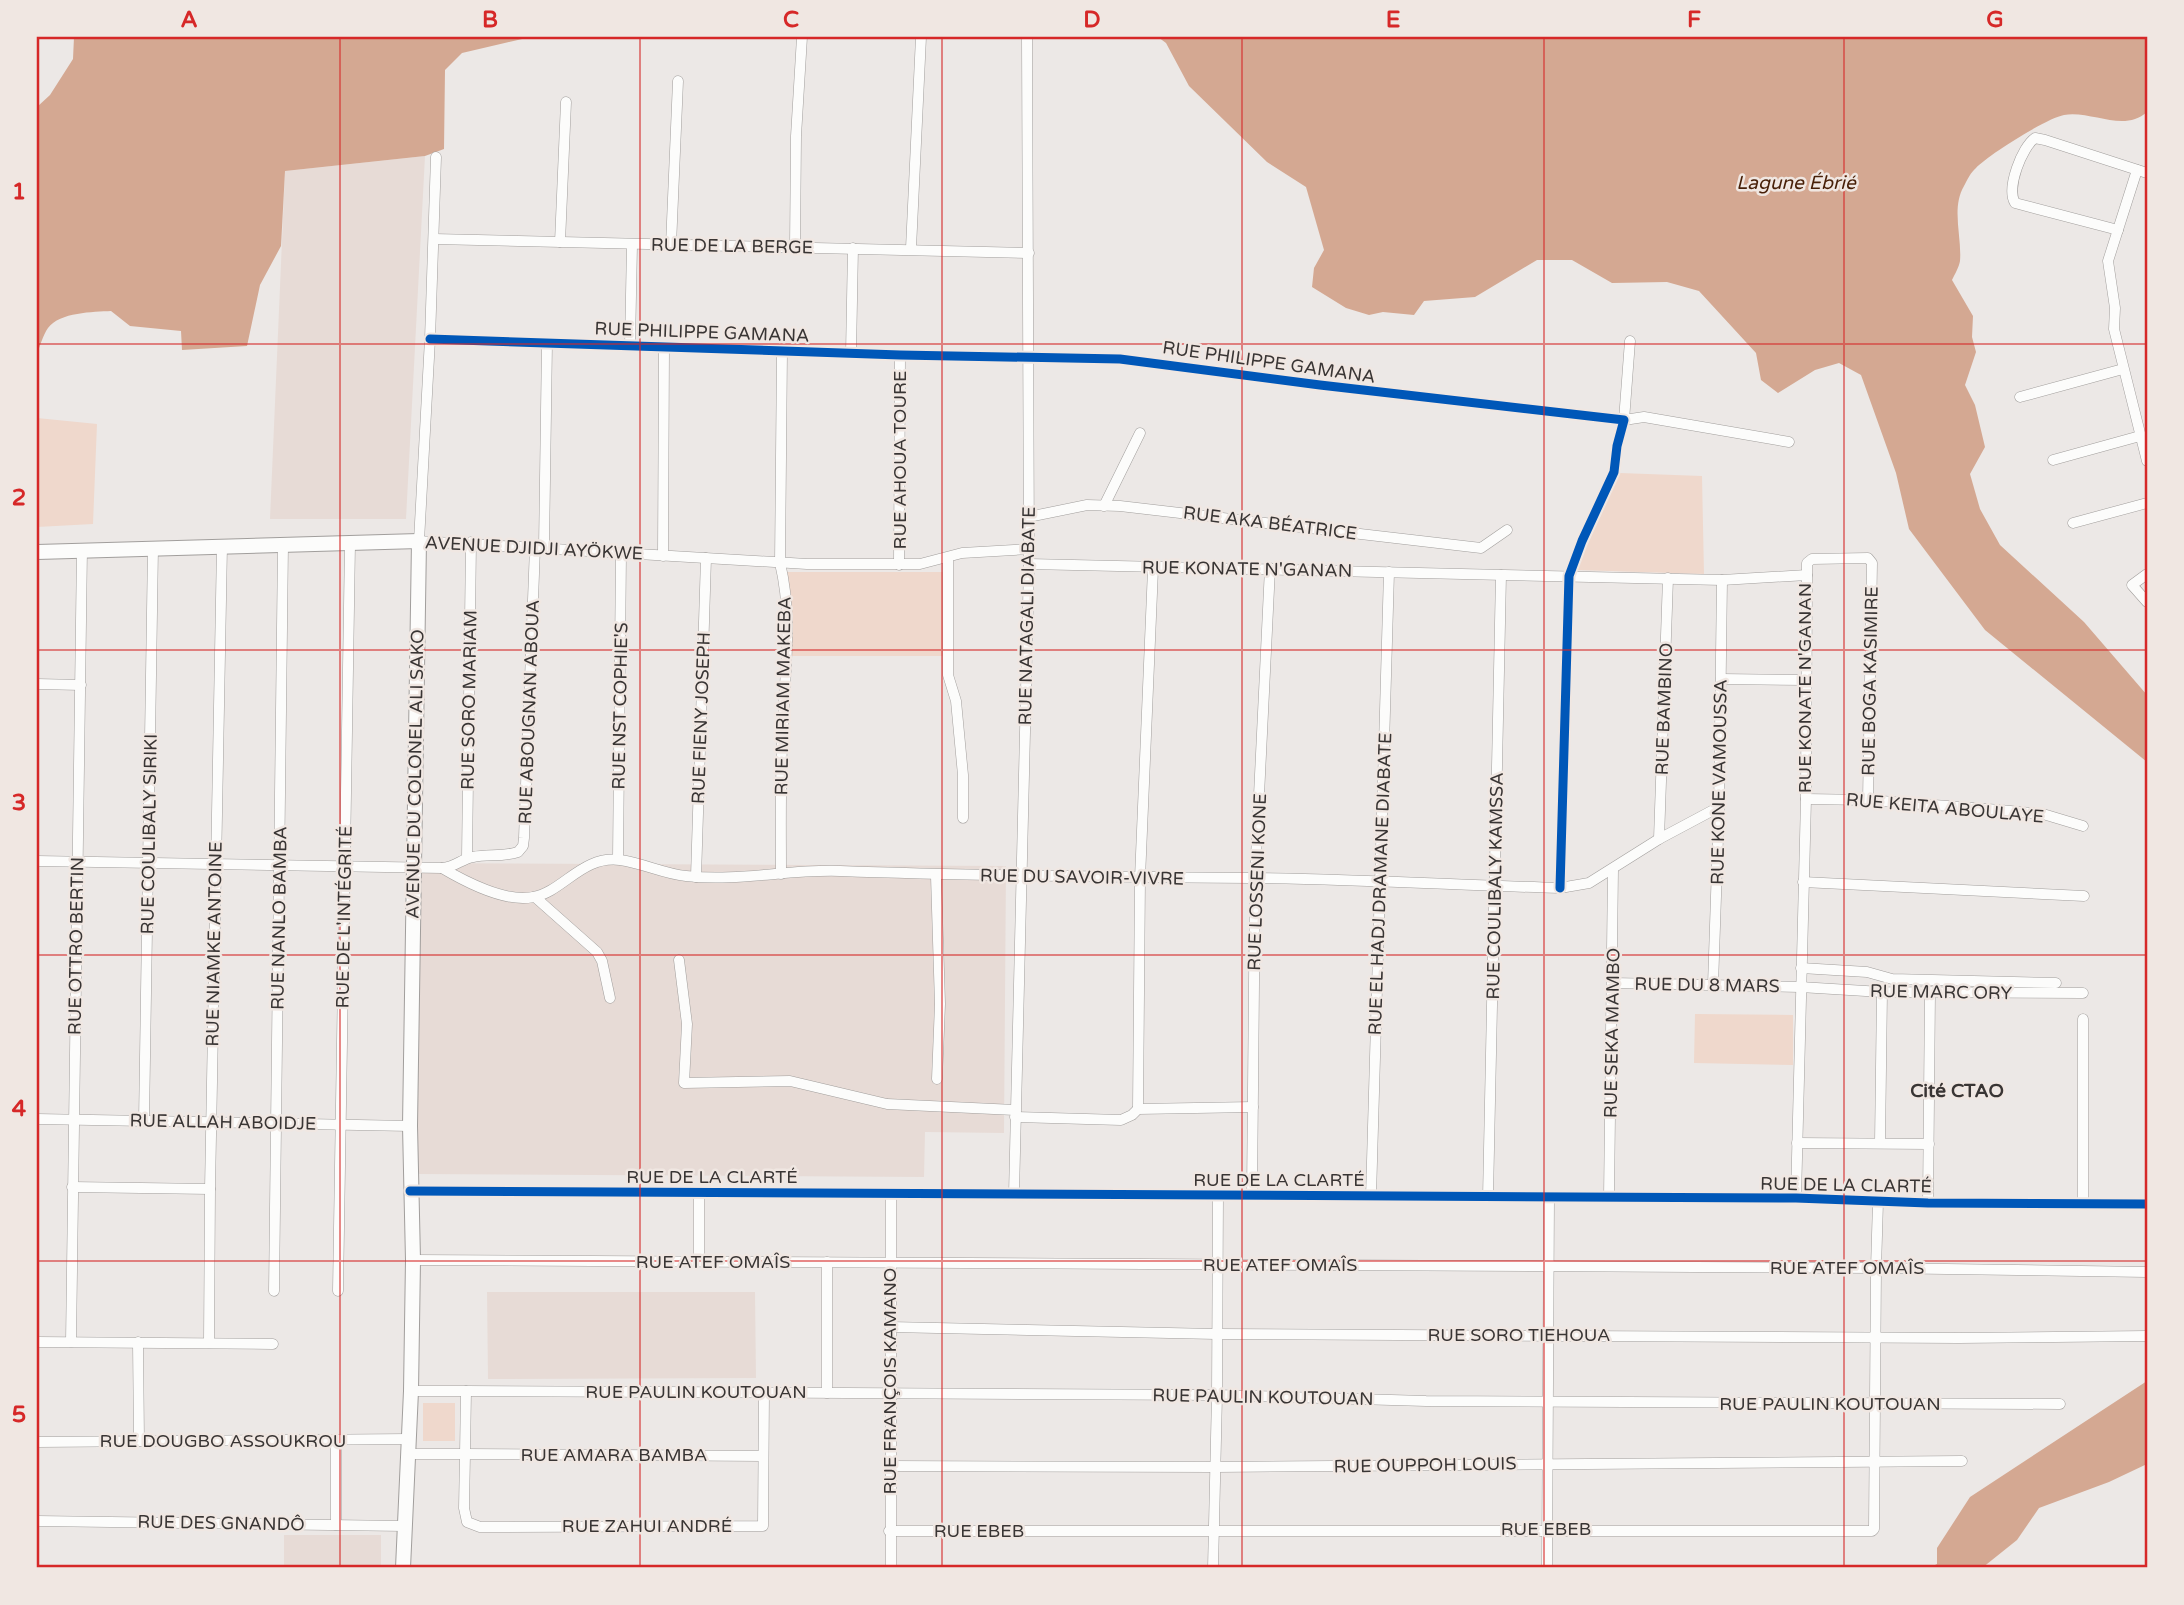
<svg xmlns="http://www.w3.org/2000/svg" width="2184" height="1605" font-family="'Varela Round',sans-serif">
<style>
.built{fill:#e7dbd6}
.green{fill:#efd8cc}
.water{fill:#d4a892}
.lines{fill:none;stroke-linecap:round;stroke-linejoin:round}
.street-casing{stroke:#a19e9c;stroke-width:11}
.secondary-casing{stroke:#a19e9c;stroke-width:16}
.street{stroke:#fcfcfb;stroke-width:10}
.secondary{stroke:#fcfcfb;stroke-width:14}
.cycleway-casing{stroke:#f0e7e2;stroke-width:13}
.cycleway{stroke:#0057b8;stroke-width:9}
.grid{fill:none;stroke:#d62828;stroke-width:2;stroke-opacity:0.55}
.labels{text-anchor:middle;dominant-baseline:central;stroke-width:5;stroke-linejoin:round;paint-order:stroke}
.street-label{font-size:18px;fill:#393534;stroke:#f0e7e2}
.water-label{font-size:19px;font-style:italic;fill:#471f07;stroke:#f0e7e2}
.neighbourhood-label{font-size:19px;font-weight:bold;fill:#393534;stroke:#f0e7e2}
.neatline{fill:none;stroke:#d62828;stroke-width:2.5}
.grid-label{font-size:23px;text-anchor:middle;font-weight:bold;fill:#d62828}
</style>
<rect width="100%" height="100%" fill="#ece8e6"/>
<!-- built -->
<g class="built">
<path d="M 425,156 L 406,519 L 270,519 L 285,171 Z"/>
<path d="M 418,863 L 1006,866 L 1004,1133 L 925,1132 L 924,1177 L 416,1174 Z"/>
<path d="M 487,1292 L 755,1292 L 756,1378 L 488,1379 Z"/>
<rect x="284" y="1535" width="97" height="33"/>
</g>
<!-- green -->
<g class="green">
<path d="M 37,418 L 97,424 L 93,524 L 37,527 Z"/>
<path d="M 1620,473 L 1702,476 L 1704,574 L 1576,570 Z"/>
<rect x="783" y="572" width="163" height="84"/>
<path d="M 1695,1014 L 1793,1015 L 1793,1065 L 1694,1063 Z"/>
<rect x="423" y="1403" width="32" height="38"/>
</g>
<!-- water -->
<g class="water">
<path d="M 74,37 L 531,37 L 462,53 L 445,70 L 444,149 L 425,156 L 285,171 L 281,246 L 260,285 L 247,346 L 182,350 L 181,331 L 130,326 L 111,311 C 93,312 60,312 48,328 C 43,335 40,346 37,354 L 37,107 L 50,95 L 73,59 Z"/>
<path d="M 1158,37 L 2147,37 L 2147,112 C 2124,133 2091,110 2064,115 C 2047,118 1988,155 1976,168 C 1971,172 1967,180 1964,186 C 1951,208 1962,237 1960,261 C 1959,267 1955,274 1952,280 L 1973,316 L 1972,337 L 1976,352 L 1965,385 L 1975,405 L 1985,447 L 1970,474 L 1980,509 L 2000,545 L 2084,622 L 2147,695 L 2147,762 L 1985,630 L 1909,529 L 1896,473 L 1861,375 L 1839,363 L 1815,370 L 1778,393 L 1761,380 L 1756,353 L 1699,291 L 1667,282 L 1612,283 L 1572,260 L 1537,260 L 1475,297 L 1424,301 L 1414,315 L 1383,312 L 1369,315 L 1346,308 L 1312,287 L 1314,268 L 1324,250 L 1306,187 L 1267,162 L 1189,86 L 1166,43 Z"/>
<path d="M 2147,1381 L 2147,1464 L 2109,1482 L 2039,1508 L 2017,1540 L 1982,1568 L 1929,1568 L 1937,1564 L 1937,1548 L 1970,1497 Z"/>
</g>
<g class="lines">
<defs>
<g id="street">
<path d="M 436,157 L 430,339 L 419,541 L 807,564 L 920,564 L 962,553 L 1029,549"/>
<path d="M 2137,170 L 2108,261 L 2115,308 L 2114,329 L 2147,461"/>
<path d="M 2118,230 L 2015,203 C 2006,188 2022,147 2035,138 L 2045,140 L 2147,173"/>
<path d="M 434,239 L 1029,253"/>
<path d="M 560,242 L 566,102"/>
<path d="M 671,245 L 678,81"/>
<path d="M 795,247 L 796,136 L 802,37"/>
<path d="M 911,248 L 921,37"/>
<path d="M 430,339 L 900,355 L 1120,359 L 1320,385 L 1624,420 L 1617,446 L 1614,472 L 1582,541 L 1569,576 L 1560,888"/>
<path d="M 1630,341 L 1624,420 L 1644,417 L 1789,442"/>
<path d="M 630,345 L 632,245"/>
<path d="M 851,353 L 853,248"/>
<path d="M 2020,397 L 2123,369"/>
<path d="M 2053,460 L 2140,436"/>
<path d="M 1104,506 L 1140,433"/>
<path d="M 1028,517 L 1087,505 L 1120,506 L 1481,548 L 1507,530"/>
<path d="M 2073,523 L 2147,503"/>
<path d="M 544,547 L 547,343"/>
<path d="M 663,556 L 664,347"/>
<path d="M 948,559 L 948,675 L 956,701 L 963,775 L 963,818"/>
<path d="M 1029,564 L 1722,580 L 1807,575 L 1806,799 L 1796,1198"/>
<path d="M 899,565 L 900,355"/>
<path d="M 2147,574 L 2132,585 L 2147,602"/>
<path d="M 1807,575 L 1807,563 L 1812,559 L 1868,558 L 1872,563 L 1868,800"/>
<path d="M 1721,679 L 1806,680"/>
<path d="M 37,684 L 81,685"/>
<path d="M 1806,799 L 1868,800 L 2000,810 L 2043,814 L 2083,826"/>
<path d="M 1659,839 L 1668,578"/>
<path d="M 467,858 L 471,542"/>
<path d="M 618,859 L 621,553"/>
<path d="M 37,861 L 442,868 C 456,867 461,859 473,857 C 488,854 503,857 518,852 L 523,846 L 524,838 L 535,547"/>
<path d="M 442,868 C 464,881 506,903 533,897 C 563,892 582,855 620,860 C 643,863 664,874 686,876 C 738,882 789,869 840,871 C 977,876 1114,877 1251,878 C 1354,879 1457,885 1560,888 L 1589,883 L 1659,839 L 1719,807"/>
<path d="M 781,874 C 781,823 780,773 783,723 C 785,669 793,617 780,563 L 782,351"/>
<path d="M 936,876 L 940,1004 L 937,1079"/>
<path d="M 696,877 L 706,558"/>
<path d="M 1803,882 L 2084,896"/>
<path d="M 535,897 L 597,952 L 602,961 L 610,998"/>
<path d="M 679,960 L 687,1024 L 684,1083 L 790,1081 L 887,1104 L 1015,1110"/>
<path d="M 1801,968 L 1867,972 L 1892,979 L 2056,983"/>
<path d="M 1613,983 L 1800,987 L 1882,992 L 2083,993"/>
<path d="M 1713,985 L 1719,807 L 1722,580"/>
<path d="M 1138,1109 L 1140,878 L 1153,569"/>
<path d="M 1015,1117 L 1121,1120 L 1132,1115 L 1138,1109 L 1253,1107"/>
<path d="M 37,1119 L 410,1126"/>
<path d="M 144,1121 L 153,548"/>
<path d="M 1797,1143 L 1929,1144"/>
<path d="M 1880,1143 L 1882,992"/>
<path d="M 72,1187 L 210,1189"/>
<path d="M 410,1191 L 1796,1198 L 1928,1203 L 2147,1204"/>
<path d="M 699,1193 L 699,1261"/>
<path d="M 1014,1194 L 1029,564 L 1027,37"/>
<path d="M 1252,1195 L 1255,878 L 1270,568"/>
<path d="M 1371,1196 L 1389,572"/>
<path d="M 1488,1197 L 1501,575"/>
<path d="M 1609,1197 L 1613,869"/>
<path d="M 1928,1203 L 1930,992"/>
<path d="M 2083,1204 L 2083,1019"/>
<path d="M 413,1260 L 1876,1268 L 2147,1272"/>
<path d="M 274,1291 L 283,545"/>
<path d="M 338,1291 L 350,544"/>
<path d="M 890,1327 L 1216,1334 L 1959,1338 L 2147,1336"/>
<path d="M 37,1342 L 273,1344"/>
<path d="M 71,1342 L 82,549"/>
<path d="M 138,1342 L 139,1441"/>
<path d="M 209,1343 L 210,1189 L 222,546"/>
<path d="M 466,1391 L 1217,1395 L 1426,1401 L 2060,1404"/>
<path d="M 827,1393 L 827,1262"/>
<path d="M 37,1442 L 410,1439"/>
<path d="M 410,1454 L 465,1454 L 466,1391 L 411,1391"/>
<path d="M 763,1456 L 465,1454 L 464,1508 L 467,1522 L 480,1527 L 763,1526 L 764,1392"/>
<path d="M 889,1466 L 1216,1467 L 1962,1461"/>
<path d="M 37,1521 L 405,1526"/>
<path d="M 336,1525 L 336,1440"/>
<path d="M 889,1531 L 1872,1531 L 1874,1529 L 1876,1268 L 1878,1202"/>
<path d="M 891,1568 L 891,1194"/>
<path d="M 1213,1568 L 1217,1395 L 1218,1195"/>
<path d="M 1547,1568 L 1549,1197"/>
</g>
<path id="secondary" d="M 37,552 L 419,541 L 410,1126 L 413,1260 L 411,1391 L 403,1568"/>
</defs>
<!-- street casing -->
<use href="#street" class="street-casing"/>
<!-- secondary casing -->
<use href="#secondary" class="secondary-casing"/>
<!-- street -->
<use href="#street" class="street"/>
<!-- secondary -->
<use href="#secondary" class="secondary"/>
<defs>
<g id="cycleway">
<path d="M 430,339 L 900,355 L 1120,359 L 1320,385 L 1624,420 L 1617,446 L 1614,472 L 1582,541 L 1569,576 L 1560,888"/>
<path d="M 410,1191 L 1796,1198 L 1928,1203 L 2147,1204"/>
</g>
</defs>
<!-- cycleway casing -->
<use href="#cycleway" class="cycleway-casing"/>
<!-- cycleway -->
<use href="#cycleway" class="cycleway"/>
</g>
<!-- grid -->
<path class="grid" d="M 340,37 L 340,1568M 640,37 L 640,1568M 942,37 L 942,1568M 1242,37 L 1242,1568M 1544,37 L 1544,1568M 1844,37 L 1844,1568M 37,344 L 2147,344M 37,650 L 2147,650M 37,955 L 2147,955M 37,1261 L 2147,1261"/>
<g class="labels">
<!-- street labels -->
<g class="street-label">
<text transform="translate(732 246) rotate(1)">RUE DE LA BERGE</text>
<text transform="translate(702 332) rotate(2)">RUE PHILIPPE GAMANA</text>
<text transform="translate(1269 362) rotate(8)">RUE PHILIPPE GAMANA</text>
<text transform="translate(900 460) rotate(-90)">RUE AHOUA TOURE</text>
<text transform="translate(1270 523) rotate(7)">RUE AKA BÉATRICE</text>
<text transform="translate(534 548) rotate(3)">AVENUE DJIDJI AYÖKWE</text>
<text transform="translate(1247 569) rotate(1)">RUE KONATE N'GANAN</text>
<text transform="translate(1027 616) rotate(-89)">RUE NATAGALI DIABATE</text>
<text transform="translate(1870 681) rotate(-89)">RUE BOGA KASIMIRE</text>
<text transform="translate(1805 688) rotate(-90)">RUE KONATE N'GANAN</text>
<text transform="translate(783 696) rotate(-89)">RUE MIRIAM MAKEBA</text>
<text transform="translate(469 700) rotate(-89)">RUE SORO MARIAM</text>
<text transform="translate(620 706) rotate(-89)">RUE NST COPHIE'S</text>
<text transform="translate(1664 709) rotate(-88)">RUE BAMBINO</text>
<text transform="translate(529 712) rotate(-88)">RUE ABOUGNAN ABOUA</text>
<text transform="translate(701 718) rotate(-88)">RUE FIENY JOSEPH</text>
<text transform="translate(415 774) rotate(-89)">AVENUE DU COLONEL ALI SAKO</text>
<text transform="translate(1719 782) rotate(-89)">RUE KONE VAMOUSSA</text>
<text transform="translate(1945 808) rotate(5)">RUE KEITA ABOULAYE</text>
<text transform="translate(149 834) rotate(-89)">RUE COULIBALY SIRIKI</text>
<text transform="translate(1082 877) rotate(1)">RUE DU SAVOIR-VIVRE</text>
<text transform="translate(1257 882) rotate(-88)">RUE LOSSENI KONE</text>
<text transform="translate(1380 884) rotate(-88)">RUE EL HADJ DRAMANE DIABATE</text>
<text transform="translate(1495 886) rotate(-89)">RUE COULIBALY KAMSSA</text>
<text transform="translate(344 917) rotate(-89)">RUE DE L'INTÉGRITÉ</text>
<text transform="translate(279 918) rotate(-89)">RUE NANLO BAMBA</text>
<text transform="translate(214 944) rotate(-89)">RUE NIAMKE ANTOINE</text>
<text transform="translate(76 946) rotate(-89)">RUE OTTRO BERTIN</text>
<text transform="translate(1707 985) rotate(1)">RUE DU 8 MARS</text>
<text transform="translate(1941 992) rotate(1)">RUE MARC ORY</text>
<text transform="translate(1612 1033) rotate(-89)">RUE SEKA MAMBO</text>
<text transform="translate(223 1122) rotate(1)">RUE ALLAH ABOIDJE</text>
<text x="712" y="1177">RUE DE LA CLARTÉ</text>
<text x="1279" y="1180">RUE DE LA CLARTÉ</text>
<text transform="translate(1846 1185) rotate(1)">RUE DE LA CLARTÉ</text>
<text x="713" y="1262">RUE ATEF OMAÎS</text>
<text x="1280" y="1265">RUE ATEF OMAÎS</text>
<text x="1847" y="1268">RUE ATEF OMAÎS</text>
<text x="1519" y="1335">RUE SORO TIEHOUA</text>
<text transform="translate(890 1381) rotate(-90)">RUE FRANÇOIS KAMANO</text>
<text x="696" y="1392">RUE PAULIN KOUTOUAN</text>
<text transform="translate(1263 1397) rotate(1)">RUE PAULIN KOUTOUAN</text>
<text x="1830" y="1404">RUE PAULIN KOUTOUAN</text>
<text x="223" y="1441">RUE DOUGBO ASSOUKROU</text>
<text x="614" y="1455">RUE AMARA BAMBA</text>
<text transform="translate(1425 1465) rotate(-1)">RUE OUPPOH LOUIS</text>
<text transform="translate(221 1523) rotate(1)">RUE DES GNANDÔ</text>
<text x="647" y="1526">RUE ZAHUI ANDRÉ</text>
<text x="1546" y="1529">RUE EBEB</text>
<text x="979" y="1531">RUE EBEB</text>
</g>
<!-- water labels -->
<g class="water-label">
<text x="1796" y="183">Lagune Ébrié</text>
</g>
<!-- neighbourhood labels -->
<g class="neighbourhood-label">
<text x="1957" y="1091">Cité CTAO</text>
</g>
</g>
<!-- border -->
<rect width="2184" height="1605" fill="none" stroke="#f0e7e2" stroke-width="77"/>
<rect x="38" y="38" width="2108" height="1528" class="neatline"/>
<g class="grid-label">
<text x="189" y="27">A</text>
<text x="490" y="27">B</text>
<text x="791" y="27">C</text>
<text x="1092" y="27">D</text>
<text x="1393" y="27">E</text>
<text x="1694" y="27">F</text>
<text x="1995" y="27">G</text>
<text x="19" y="199">1</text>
<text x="19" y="505">2</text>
<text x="19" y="810">3</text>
<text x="19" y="1116">4</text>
<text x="19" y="1422">5</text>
</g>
</svg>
